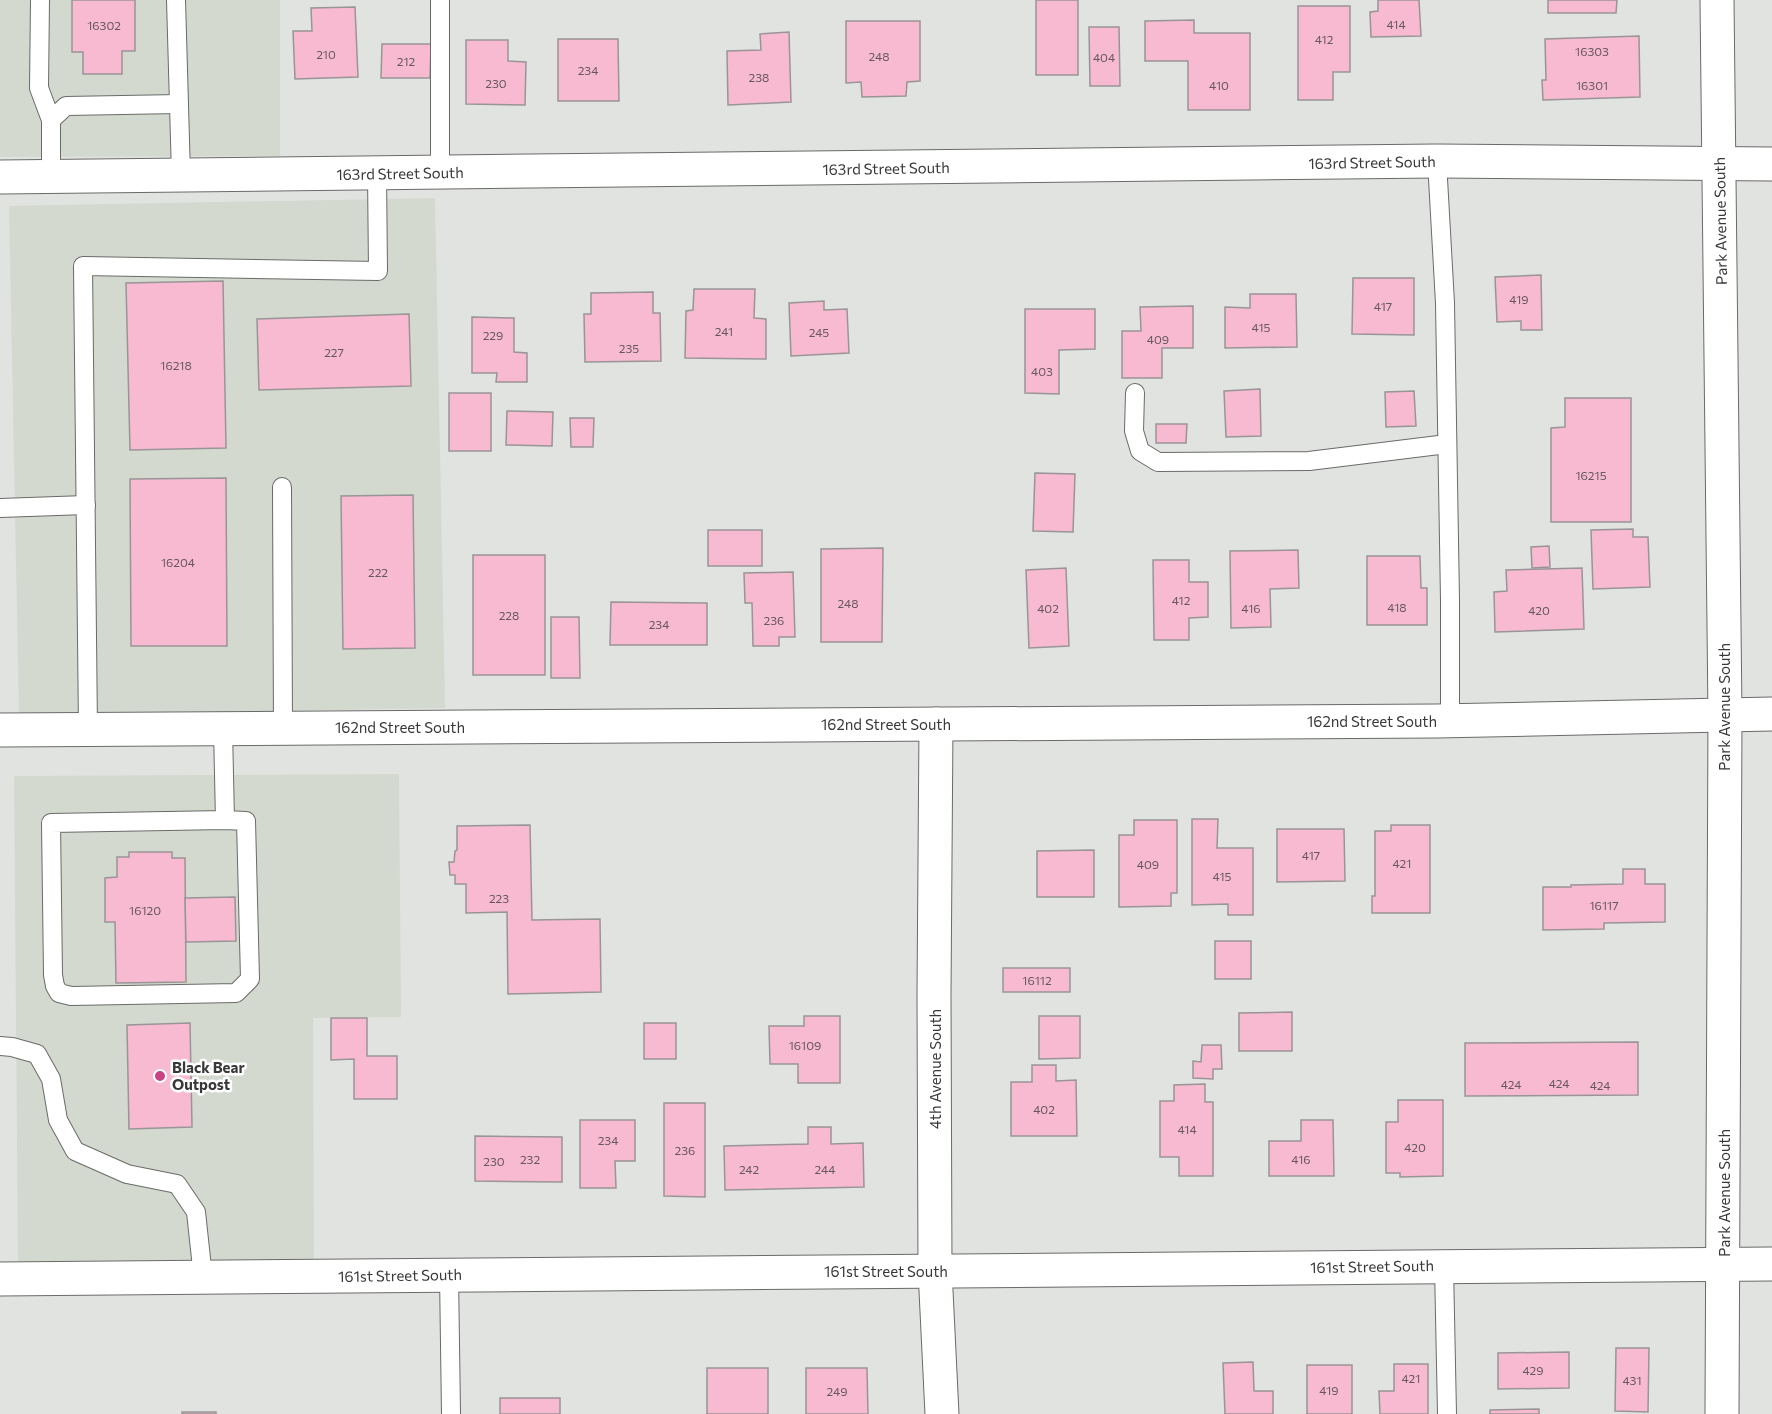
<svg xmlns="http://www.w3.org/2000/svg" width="1772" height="1414" font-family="Commissioner,sans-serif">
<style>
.built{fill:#d3d9cf}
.building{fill:#f8bad1;stroke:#999596;stroke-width:1.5}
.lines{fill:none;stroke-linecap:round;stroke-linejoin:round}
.service-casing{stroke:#696b68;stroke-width:20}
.minor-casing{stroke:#696b68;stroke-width:35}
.service{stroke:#fff;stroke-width:18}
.minor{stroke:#fff;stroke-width:33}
.poi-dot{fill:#c94282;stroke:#fff;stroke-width:2}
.labels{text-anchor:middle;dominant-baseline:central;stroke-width:5;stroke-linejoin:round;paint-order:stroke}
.number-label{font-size:12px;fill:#67585e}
.street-label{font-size:15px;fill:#373837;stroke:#fff}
.poi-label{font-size:15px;font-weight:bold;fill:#373837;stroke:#fff;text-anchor:start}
</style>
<rect width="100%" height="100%" fill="#e1e3e0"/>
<!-- built -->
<g class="built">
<path d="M 0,0 L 280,0 L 280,156 L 0,157 Z"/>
<path d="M 435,198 L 445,708 L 19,716 L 9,206 Z"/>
<path d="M 399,774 L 401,1017 L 313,1018 L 314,1265 L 18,1267 L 14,776 Z"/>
</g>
<!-- building -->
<g class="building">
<path d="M 72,0 L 135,0 L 135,51 L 122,51 L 122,74 L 83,74 L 83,52 L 72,52 Z"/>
<rect x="1036" y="0" width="42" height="75"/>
<path d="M 1378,0 L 1419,0 L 1421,36 L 1371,37 L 1370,12 L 1378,11 Z"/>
<path d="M 1548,0 L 1617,0 L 1616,13 L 1548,13 Z"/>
<path d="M 1298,6 L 1350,6 L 1350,72 L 1333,72 L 1333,100 L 1298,100 Z"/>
<path d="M 355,7 L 358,77 L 295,79 L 293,31 L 312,31 L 311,8 Z"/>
<path d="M 1194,20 L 1194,33 L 1250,33 L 1250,110 L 1188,110 L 1188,61 L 1145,61 L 1145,21 Z"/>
<path d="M 846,21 L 920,21 L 920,81 L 907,82 L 906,96 L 862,97 L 861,82 L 846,83 Z"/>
<path d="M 1089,27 L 1119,27 L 1120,86 L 1090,86 Z"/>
<path d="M 789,32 L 791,102 L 728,105 L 727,51 L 761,50 L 760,34 Z"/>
<path d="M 1639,36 L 1640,97 L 1543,100 L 1542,80 L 1546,80 L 1545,39 Z"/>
<path d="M 558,39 L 618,39 L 619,101 L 558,101 Z"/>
<path d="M 466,40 L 508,40 L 508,61 L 526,62 L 525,105 L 466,104 Z"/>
<path d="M 382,44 L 431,44 L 430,78 L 381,78 Z"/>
<path d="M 1541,275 L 1542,330 L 1521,330 L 1521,321 L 1497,322 L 1495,277 Z"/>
<path d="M 1353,278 L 1414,278 L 1414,335 L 1352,334 Z"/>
<path d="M 223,281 L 226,448 L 130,450 L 126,283 Z"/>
<path d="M 694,289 L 755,289 L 754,318 L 766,319 L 766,359 L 685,358 L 686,311 L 693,310 Z"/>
<path d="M 653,292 L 653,313 L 660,313 L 661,361 L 585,362 L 584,314 L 591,314 L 591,293 Z"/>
<path d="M 1250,294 L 1296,294 L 1297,347 L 1225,348 L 1225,307 L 1250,308 Z"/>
<path d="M 824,301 L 824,310 L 847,309 L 849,353 L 791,356 L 789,303 Z"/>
<path d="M 1193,306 L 1193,348 L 1162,348 L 1162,378 L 1122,378 L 1122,331 L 1141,331 L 1140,307 Z"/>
<path d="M 1025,309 L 1095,309 L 1095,349 L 1059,350 L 1059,394 L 1025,393 Z"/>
<path d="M 409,314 L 411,386 L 259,390 L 257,319 Z"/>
<path d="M 472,317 L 514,318 L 514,352 L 527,353 L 527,382 L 496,382 L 497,373 L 472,373 Z"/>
<path d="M 1260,389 L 1261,436 L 1226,437 L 1224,391 Z"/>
<path d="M 1414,391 L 1416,426 L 1386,427 L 1385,392 Z"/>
<rect x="449" y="393" width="42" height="58"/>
<path d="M 1565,398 L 1631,398 L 1631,522 L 1551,522 L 1551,428 L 1565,427 Z"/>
<path d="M 507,411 L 553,412 L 552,446 L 506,445 Z"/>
<path d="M 570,418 L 594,418 L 593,447 L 571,447 Z"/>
<path d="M 1156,424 L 1187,424 L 1186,443 L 1156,443 Z"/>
<path d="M 1035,473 L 1075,474 L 1073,532 L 1033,531 Z"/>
<path d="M 226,478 L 227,646 L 131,646 L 130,479 Z"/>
<path d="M 413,495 L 415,648 L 343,649 L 341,496 Z"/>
<path d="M 1633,529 L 1633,537 L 1648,537 L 1650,587 L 1593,589 L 1591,530 Z"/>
<rect x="708" y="530" width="54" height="36"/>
<path d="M 1549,546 L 1550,567 L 1532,568 L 1531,547 Z"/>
<path d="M 883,548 L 882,642 L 821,642 L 821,549 Z"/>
<path d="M 1298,550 L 1299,588 L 1270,589 L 1271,627 L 1231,628 L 1230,551 Z"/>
<rect x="473" y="555" width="72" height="120"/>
<path d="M 1367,556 L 1420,556 L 1421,588 L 1427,588 L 1427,625 L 1367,625 Z"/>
<path d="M 1153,560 L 1189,560 L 1189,582 L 1208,582 L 1208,617 L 1189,618 L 1189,640 L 1154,640 Z"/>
<path d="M 1066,568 L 1069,646 L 1029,648 L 1026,570 Z"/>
<path d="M 1582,568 L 1584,629 L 1495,632 L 1494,592 L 1507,591 L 1506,570 Z"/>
<path d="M 793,572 L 795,637 L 779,637 L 779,646 L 753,646 L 752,603 L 745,603 L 744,573 Z"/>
<path d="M 611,602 L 707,603 L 707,645 L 610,645 Z"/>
<path d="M 551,617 L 579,617 L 580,678 L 551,678 Z"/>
<path d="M 1192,819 L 1218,819 L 1217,848 L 1253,848 L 1253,915 L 1228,915 L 1228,904 L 1192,905 Z"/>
<path d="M 1134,820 L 1177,820 L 1177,893 L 1171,893 L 1171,906 L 1119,907 L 1119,835 L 1134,835 Z"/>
<path d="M 530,825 L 532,920 L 600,919 L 601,992 L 508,994 L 507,912 L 466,913 L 466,884 L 455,884 L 455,875 L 450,875 L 449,862 L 454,862 L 455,851 L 457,850 L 457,826 Z"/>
<path d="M 1391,825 L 1430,825 L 1430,913 L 1372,913 L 1372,896 L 1375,896 L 1375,831 L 1391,831 Z"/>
<path d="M 1277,829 L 1344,829 L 1345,881 L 1277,882 Z"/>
<path d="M 1094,850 L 1094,897 L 1037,897 L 1037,851 Z"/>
<path d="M 129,852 L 172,852 L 172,858 L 185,858 L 186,982 L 116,983 L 115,922 L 105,922 L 105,878 L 117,877 L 117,857 L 129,857 Z"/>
<path d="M 1623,869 L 1645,869 L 1645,884 L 1665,884 L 1665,922 L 1604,923 L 1604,929 L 1543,930 L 1543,887 L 1571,887 L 1571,885 L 1623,884 Z"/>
<path d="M 235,897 L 236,941 L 186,942 L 185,898 Z"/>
<rect x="1215" y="941" width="36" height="38"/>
<rect x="1003" y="968" width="67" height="24"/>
<path d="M 1292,1012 L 1292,1051 L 1239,1051 L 1239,1013 Z"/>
<path d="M 804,1016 L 840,1016 L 840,1083 L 798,1083 L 798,1064 L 770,1064 L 769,1026 L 804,1026 Z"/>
<path d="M 1039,1016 L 1080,1016 L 1080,1058 L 1039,1059 Z"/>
<path d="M 331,1018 L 367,1018 L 367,1056 L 397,1056 L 397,1099 L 354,1099 L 354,1059 L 331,1060 Z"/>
<path d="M 190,1023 L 192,1127 L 129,1129 L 127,1025 Z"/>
<rect x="644" y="1023" width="32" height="36"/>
<path d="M 1638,1042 L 1638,1095 L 1465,1096 L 1465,1043 Z"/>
<path d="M 1202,1045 L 1221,1045 L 1222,1069 L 1213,1069 L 1213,1079 L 1193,1078 L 1193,1061 L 1201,1062 Z"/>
<path d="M 1032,1065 L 1056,1065 L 1056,1081 L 1076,1080 L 1077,1136 L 1011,1136 L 1011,1082 L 1032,1082 Z"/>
<path d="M 1205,1084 L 1205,1102 L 1213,1102 L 1213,1176 L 1179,1176 L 1179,1157 L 1160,1157 L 1160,1101 L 1174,1101 L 1174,1085 Z"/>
<path d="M 1398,1100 L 1443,1100 L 1443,1176 L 1400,1177 L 1400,1173 L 1386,1173 L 1386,1122 L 1398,1122 Z"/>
<path d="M 664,1103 L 705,1103 L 705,1197 L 664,1196 Z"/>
<path d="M 580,1120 L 635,1120 L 635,1161 L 615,1161 L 616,1188 L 580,1188 Z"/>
<path d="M 1301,1120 L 1333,1120 L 1334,1176 L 1269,1176 L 1269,1141 L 1301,1141 Z"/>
<path d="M 808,1127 L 831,1127 L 831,1144 L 863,1143 L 864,1187 L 725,1190 L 724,1146 L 808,1144 Z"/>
<path d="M 475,1136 L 562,1137 L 562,1182 L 475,1181 Z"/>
<path d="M 1616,1348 L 1649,1348 L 1648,1412 L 1615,1411 Z"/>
<path d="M 1569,1352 L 1569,1388 L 1498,1389 L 1498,1353 Z"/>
<path d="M 1253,1362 L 1254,1391 L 1273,1391 L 1273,1414 L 1225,1414 L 1223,1363 Z"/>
<path d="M 1394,1364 L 1428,1364 L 1428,1414 L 1380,1414 L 1379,1391 L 1394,1391 Z"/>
<rect x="1307" y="1365" width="45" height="49"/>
<rect x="707" y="1368" width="61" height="46"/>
<path d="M 806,1368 L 867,1368 L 868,1414 L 806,1414 Z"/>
<rect x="500" y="1398" width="60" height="16"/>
<path d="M 1539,1409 L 1539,1414 L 1490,1414 L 1490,1410 Z"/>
<rect x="182" y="1412" width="34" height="2"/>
</g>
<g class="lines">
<defs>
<g id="service">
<path d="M 40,0 L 39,88 L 51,120"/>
<path d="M 176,0 L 181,175"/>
<path d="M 1437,161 L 1445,303 L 1450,600 L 1450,721"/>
<path d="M 440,172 L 440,0"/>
<path d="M 51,176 L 51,120 L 66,106 L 179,104"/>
<path d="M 1135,393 L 1134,431 L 1140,451 L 1158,462 L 1309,461 L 1447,444"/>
<path d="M 282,487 L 283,728"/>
<path d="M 0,508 L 86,505"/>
<path d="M 223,729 L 225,820 L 51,823 L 53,975 L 55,986 L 59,993 L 71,996 L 236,993 L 250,979 L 246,821 L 225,820"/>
<path d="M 88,730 L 83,266 L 378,271 L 377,173"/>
<path d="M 0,1046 L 12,1047 L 37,1054 L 51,1079 L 58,1120 L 75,1151 L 127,1174 L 177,1184 L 196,1212 L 203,1277"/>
<path d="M 1444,1266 L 1447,1414"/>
<path d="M 449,1274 L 451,1414"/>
</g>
<g id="minor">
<path d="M 1717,0 L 1725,715 L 1722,1414"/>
<path d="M 0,177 L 1437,161 L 1772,164"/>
<path d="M 936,724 L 934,995 L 935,1270 L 942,1414"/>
<path d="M 0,730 L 1437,721 L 1772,714"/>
<path d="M 0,1279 L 1772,1264"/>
</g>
</defs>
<!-- service casing -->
<use href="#service" class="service-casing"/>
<!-- minor casing -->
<use href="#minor" class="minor-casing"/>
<!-- service -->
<use href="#service" class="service"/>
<!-- minor -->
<use href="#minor" class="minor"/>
</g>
<!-- markers -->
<circle class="poi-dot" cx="160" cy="1076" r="6"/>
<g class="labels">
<!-- number labels -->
<g class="number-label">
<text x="1396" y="24">414</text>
<text x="104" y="25">16302</text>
<text x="1324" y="39">412</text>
<text x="1592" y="51">16303</text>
<text x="326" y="54">210</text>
<text x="879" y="56">248</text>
<text x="1104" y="57">404</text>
<text x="406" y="61">212</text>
<text x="588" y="70">234</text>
<text x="759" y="77">238</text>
<text x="496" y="83">230</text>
<text x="1219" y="85">410</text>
<text x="1592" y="85">16301</text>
<text x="1519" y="299">419</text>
<text x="1383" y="306">417</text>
<text x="1261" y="327">415</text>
<text x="724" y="331">241</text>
<text x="819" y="332">245</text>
<text x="493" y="335">229</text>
<text x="1158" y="339">409</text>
<text x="629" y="348">235</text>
<text x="334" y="352">227</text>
<text x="176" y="365">16218</text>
<text x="1042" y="371">403</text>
<text x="1591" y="475">16215</text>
<text x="178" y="562">16204</text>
<text x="378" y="572">222</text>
<text x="1181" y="600">412</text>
<text x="848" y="603">248</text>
<text x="1397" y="607">418</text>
<text x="1048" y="608">402</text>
<text x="1251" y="608">416</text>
<text x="1539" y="610">420</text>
<text x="509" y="615">228</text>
<text x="774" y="620">236</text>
<text x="659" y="624">234</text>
<text x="1311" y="855">417</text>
<text x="1402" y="863">421</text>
<text x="1148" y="864">409</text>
<text x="1222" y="876">415</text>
<text x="499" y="898">223</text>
<text x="1604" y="905">16117</text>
<text x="145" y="910">16120</text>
<text x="1037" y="980">16112</text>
<text x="805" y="1045">16109</text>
<text x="1559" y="1083">424</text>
<text x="1511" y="1084">424</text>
<text x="1600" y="1085">424</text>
<text x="1044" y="1109">402</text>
<text x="1187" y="1129">414</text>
<text x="608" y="1140">234</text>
<text x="1415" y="1147">420</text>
<text x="685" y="1150">236</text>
<text x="530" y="1159">232</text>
<text x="1301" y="1159">416</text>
<text x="494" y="1161">230</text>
<text x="749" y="1169">242</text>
<text x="825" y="1169">244</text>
<text x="1533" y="1370">429</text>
<text x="1411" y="1378">421</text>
<text x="1632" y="1380">431</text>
<text x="1329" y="1390">419</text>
<text x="837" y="1391">249</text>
</g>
<!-- street labels -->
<g class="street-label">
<text transform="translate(1372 162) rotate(-1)">163rd Street South</text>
<text transform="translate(886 168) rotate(-1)">163rd Street South</text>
<text transform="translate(400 173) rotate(-1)">163rd Street South</text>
<text transform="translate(1720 221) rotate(-91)">Park Avenue South</text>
<text transform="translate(1724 707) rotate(-90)">Park Avenue South</text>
<text x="1372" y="721">162nd Street South</text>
<text x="886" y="724">162nd Street South</text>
<text x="400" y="727">162nd Street South</text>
<text transform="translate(935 1069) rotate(-90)">4th Avenue South</text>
<text transform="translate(1724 1193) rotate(-90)">Park Avenue South</text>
<text transform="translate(1372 1266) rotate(-1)">161st Street South</text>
<text x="886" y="1271">161st Street South</text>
<text transform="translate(400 1275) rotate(-1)">161st Street South</text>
</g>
<!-- poi labels -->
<g class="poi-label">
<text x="172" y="1067">Black Bear<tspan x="172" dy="17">Outpost</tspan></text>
</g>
</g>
</svg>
